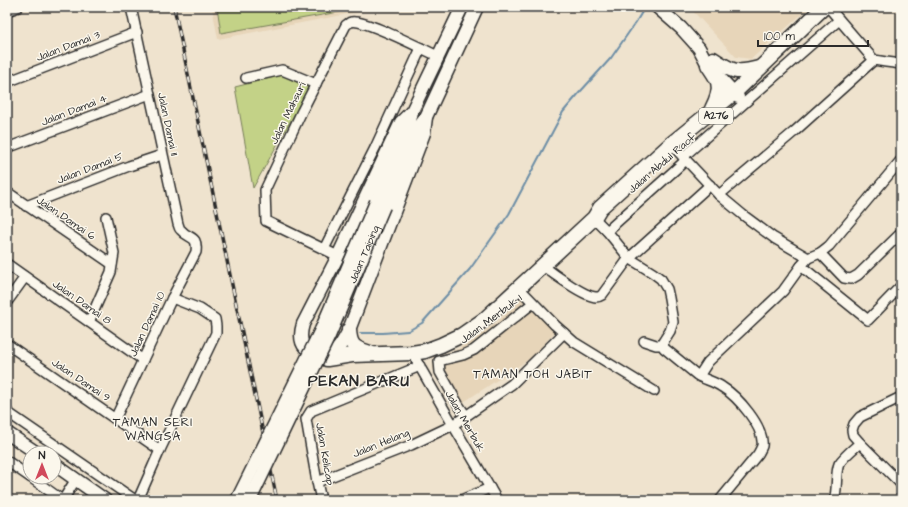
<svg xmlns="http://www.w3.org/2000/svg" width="908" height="507" font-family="'Architects Daughter',sans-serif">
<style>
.built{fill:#e7d5b9}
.green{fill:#c3d287;stroke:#777e59}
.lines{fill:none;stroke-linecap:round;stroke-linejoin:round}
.stream{stroke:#6d8ea6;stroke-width:2}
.street-casing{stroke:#2b2b2b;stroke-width:12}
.secondary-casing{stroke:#2b2b2b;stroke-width:15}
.primary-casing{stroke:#2b2b2b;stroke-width:17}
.street{stroke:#fbf7ec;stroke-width:9}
.secondary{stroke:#fbf7ec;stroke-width:12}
.primary{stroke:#fbf7ec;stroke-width:14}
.rail-casing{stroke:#2b2b2b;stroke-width:3.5}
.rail{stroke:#fbf7ec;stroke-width:2;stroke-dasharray:6;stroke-linecap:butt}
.secondary-bridge-casing{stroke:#2b2b2b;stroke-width:15;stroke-linecap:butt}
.secondary-bridge{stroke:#fbf7ec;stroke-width:12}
.labels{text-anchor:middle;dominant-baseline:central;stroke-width:3;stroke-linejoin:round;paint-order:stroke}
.shield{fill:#fbf7ec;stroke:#696865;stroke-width:1}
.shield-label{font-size:10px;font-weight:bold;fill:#2b2b2b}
.street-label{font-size:11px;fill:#2b2b2b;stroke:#fbf7ec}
.neighbourhood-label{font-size:12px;letter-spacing:1px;fill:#2b2b2b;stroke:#fbf7ec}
.district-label{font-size:15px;font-weight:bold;letter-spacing:1px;fill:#2b2b2b;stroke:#fbf7ec}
</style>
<rect width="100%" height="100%" fill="#efe3ce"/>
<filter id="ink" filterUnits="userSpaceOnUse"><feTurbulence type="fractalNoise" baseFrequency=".025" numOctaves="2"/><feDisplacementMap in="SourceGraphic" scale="8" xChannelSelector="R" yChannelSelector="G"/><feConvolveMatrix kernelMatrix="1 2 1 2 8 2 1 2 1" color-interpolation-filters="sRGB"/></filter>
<g filter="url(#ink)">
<!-- built -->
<g class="built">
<path d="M 212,7 L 384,7 L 218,39 Z"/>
<path d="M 689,7 L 810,7 L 751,59 L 736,57 Z"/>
<path d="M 529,292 L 562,324 L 531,358 L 456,407 L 433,369 L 433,357 L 458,349 L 494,325 Z"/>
</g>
<!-- green -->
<g class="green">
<path d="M 217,7 L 367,7 L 221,33 Z"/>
<path d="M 282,75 L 309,88 L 253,188 L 235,87 Z"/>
</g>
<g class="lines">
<!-- stream -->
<path class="stream" d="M 360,333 L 383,333 L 408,331 L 422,323 L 470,269 L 509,214 L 563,112 L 580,92 L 611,58 L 636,22 L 645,7"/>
<defs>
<g id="street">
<path d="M 830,9 L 874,60 L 886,62 L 894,63 L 901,64"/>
<path d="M 7,11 L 18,7"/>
<path d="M 246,78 L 282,70 L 316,84"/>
<path d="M 7,82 L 137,32"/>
<path d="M 671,144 L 719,195 L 743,215 L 774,238 L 808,258"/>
<path d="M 7,148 L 150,94"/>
<path d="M 683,157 L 839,20"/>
<path d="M 7,192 L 112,264"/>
<path d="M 719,195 L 795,131 L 874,60"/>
<path d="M 26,206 L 129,166 L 162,155"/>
<path d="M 594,218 L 607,231 L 629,258 L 653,273 L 661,279 L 667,289 L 669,298 L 673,322 L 670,331 L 663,342 L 664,348 C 675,357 686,366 697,375 C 703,379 715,382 722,387 C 737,396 765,427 762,446 C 761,449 759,452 758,454 L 720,500"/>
<path d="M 607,231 L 686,160"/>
<path d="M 324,249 L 375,148 L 421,48"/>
<path d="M 820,253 L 844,278 L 851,279 L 858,275 L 901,233"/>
<path d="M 338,256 L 266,221 L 265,190 L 302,111 L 346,25 C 348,24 349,22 351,22 C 363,18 424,50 438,56"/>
<path d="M 7,264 L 143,360"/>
<path d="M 542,265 C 552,273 585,297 596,297 C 599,297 599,297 602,295 L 629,258 L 710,185"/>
<path d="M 801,266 L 868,320 L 901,286"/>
<path d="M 519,288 L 555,325 L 574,342 L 654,391"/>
<path d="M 7,302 L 25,277"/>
<path d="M 89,322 L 111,272 L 114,253 L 106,217"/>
<path d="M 644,341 L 656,345 L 663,345"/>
<path d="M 7,344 L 160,450"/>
<path d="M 412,353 L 453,425 L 497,500"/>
<path d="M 699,376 L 708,362 L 783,291 L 801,266 L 808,258 L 820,253 L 829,246 L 901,160"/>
<path d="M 901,397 L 860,417 L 854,424 L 852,430 L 853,435 L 860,443 L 901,484"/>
<path d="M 7,412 L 135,500"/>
<path d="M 466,416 L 458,404 L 440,372 L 439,361 L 463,355 L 474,350 L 533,303"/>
<path d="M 115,419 L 172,298 L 196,252 C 198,234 189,240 181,230 C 179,229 179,226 178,224 L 131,7"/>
<path d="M 7,461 L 30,477"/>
<path d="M 30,477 L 62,500"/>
<path d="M 317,482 L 411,445 L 453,425 L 512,384 L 564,333"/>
<path d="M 63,500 L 76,479"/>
<path d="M 138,500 L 160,450 L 216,333 L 216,326 L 215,319 L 200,309 L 172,298"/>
<path d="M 321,500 L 317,482 L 306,419 L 311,411 L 420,366"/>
<path d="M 461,500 L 490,488"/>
<path d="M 834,500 C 838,489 835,473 839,464 C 844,456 853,449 860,443"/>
</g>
<g id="secondary">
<path d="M 657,7 L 681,28 L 699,48 L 708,65 L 738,97"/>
<path d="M 412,111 L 401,122 L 338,256 L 303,324 C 296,347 308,352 327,359 C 338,351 343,342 349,330 L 424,133 L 426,117"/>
<path d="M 376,202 L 409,126 L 412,111 L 462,7"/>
<path d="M 384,206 L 417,130 L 426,117 L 477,7"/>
<path d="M 7,433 L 37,453"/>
<path d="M 54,464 L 105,500"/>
</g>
<g id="primary">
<path d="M 713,59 C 733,72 736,74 759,68"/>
<path d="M 708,65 C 711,70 716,76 718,82 C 721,91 716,101 712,109"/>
<path d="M 349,330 C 350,347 355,348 370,353"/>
<path d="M 327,359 L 352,355 L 412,353 L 425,351 L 441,345 L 462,335 L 485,319 L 594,218 L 600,208 L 671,144 L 734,93 L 824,7"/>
</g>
</defs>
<!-- street casing -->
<use href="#street" class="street-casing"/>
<!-- secondary casing -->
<use href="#secondary" class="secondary-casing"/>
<!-- primary casing -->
<use href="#primary" class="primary-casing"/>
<!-- street -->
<use href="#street" class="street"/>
<!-- secondary -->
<use href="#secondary" class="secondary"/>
<!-- primary -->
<use href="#primary" class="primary"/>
<defs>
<path id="rail" d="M 174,7 L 277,500"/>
</defs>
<!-- rail casing -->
<use href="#rail" class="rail-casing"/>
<!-- rail -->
<use href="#rail" class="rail"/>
<defs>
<g id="secondary-bridge">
<path d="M 237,500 L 321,330 L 376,202"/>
<path id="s1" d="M 250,500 L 329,336 L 384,206"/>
</g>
</defs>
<!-- secondary-bridge casing -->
<use href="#secondary-bridge" class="secondary-bridge-casing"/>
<!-- secondary-bridge -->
<use href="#secondary-bridge" class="secondary-bridge"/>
</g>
</g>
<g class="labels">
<!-- shield labels -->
<rect class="shield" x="699" y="108" width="34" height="16" rx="3"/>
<g class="shield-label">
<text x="716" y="116">A276</text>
</g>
<!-- street labels -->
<g class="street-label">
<text transform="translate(68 46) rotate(-21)">Jalan Damai 3</text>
<text transform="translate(74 110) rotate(-21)">Jalan Damai 4</text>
<text transform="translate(288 113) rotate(-64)">Jalan Mahsuri</text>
<text transform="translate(168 124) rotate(78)">Jalan Damai 11</text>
<text transform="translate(662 163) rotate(-41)">Jalan Abdul Raof</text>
<text transform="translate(90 168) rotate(-21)">Jalan Damai 5</text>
<text transform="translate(66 218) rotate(34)">Jalan Damai 6</text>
<text stroke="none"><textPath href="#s1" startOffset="271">Jalan Taiping</textPath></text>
<text transform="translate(82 302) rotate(35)">Jalan Damai 8</text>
<text transform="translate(491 319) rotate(-37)">Jalan Merbuk 1</text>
<text transform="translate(147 324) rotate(-65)">Jalan Damai 10</text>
<text transform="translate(81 380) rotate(34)">Jalan Damai 9</text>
<text transform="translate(465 421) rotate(60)">Jalan Merbuk</text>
<text transform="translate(381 443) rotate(-22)">Jalan Helang</text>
<text transform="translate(325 454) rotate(80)">Jalan Kelicap</text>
</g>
<!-- neighbourhood labels -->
<g class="neighbourhood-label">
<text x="533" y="374">TAMAN TOH JABIT</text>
<text x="153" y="422">TAMAN SERI<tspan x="153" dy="14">WANGSA</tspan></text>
</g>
<!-- district labels -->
<g class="district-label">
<text x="359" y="381">PEKAN BARU</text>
</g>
</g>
<!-- margin -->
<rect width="908" height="507" fill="none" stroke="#fbf7ec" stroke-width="24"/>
<rect x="12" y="12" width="884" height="483" fill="none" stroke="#2b2b2b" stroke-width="1.5" filter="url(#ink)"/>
<!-- north arrow -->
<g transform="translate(42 465)"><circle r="19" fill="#fbf7ec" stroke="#a8a59f"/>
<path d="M0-3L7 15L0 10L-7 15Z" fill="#d1495b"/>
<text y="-6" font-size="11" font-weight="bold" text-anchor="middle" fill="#2b2b2b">N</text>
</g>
<!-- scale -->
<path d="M758 40v6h110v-6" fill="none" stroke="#2b2b2b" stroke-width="2"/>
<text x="764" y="40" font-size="12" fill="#2b2b2b" stroke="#fbf7ec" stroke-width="3" paint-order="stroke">100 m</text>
</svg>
